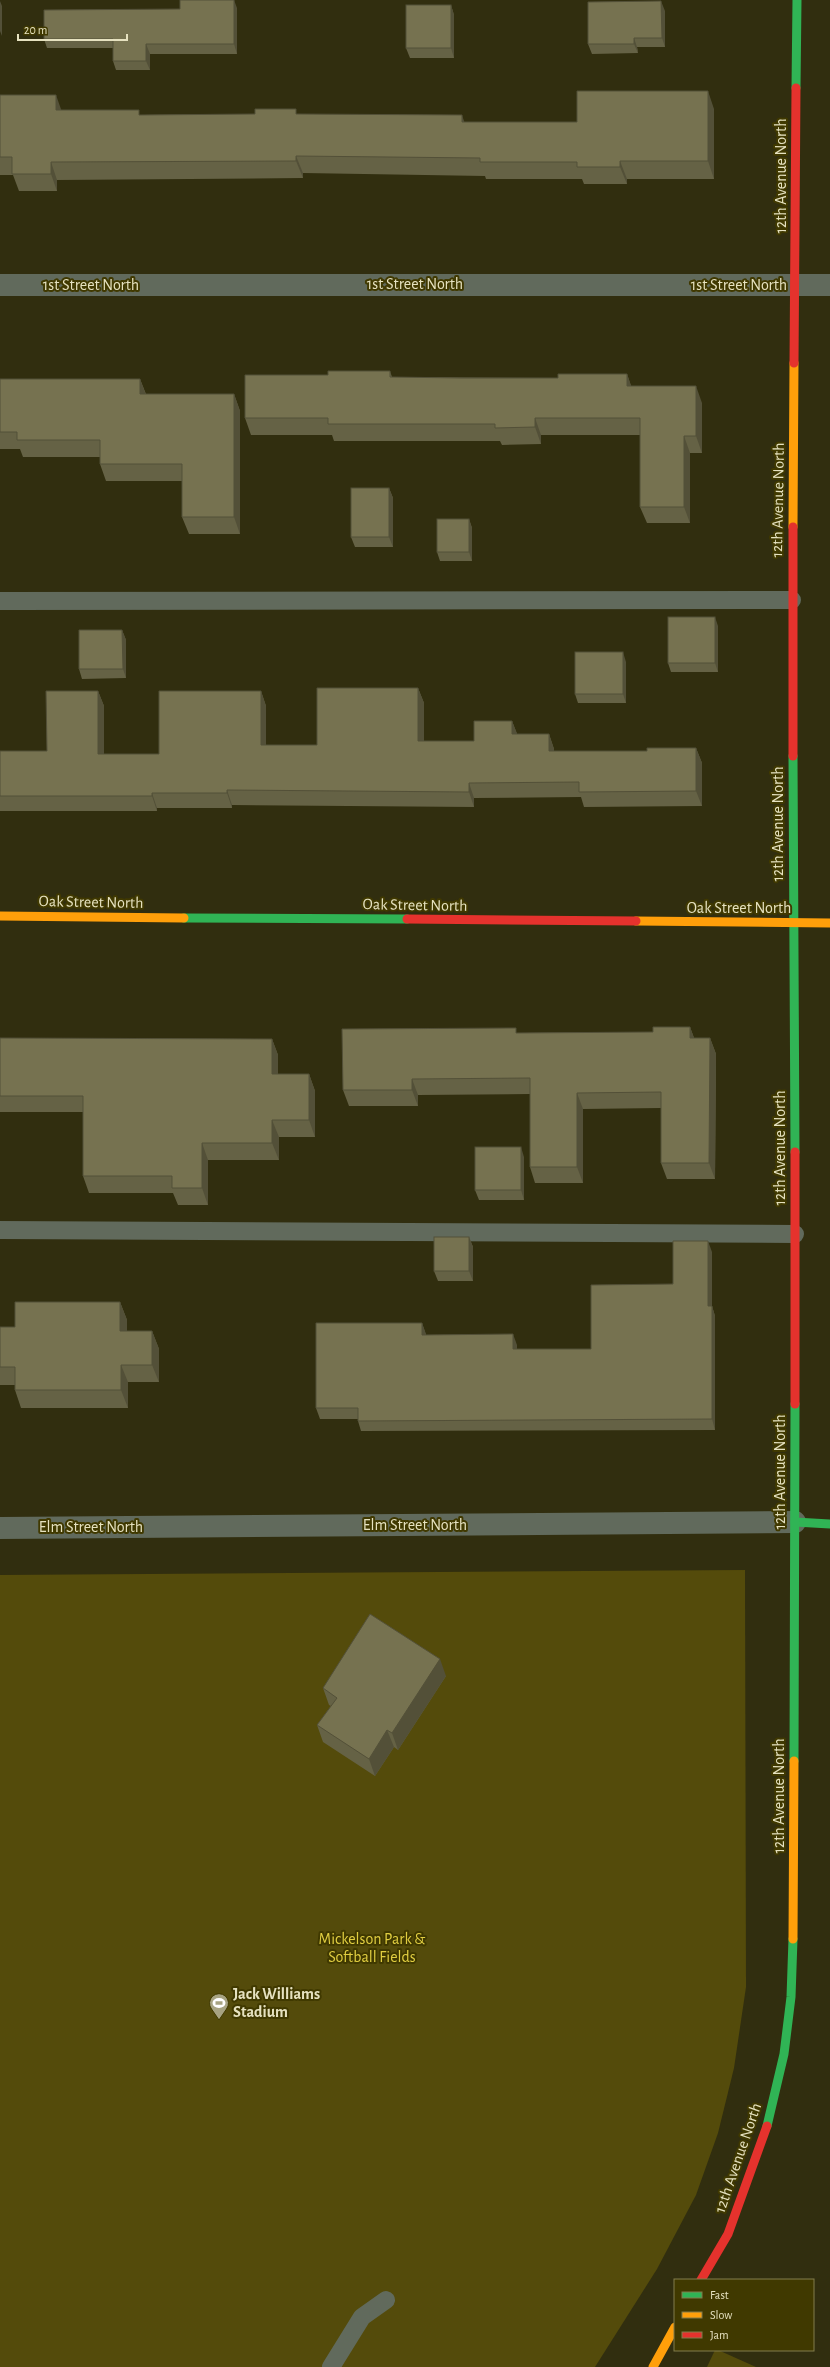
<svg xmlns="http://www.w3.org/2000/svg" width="830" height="2367" font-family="'Alegreya Sans',sans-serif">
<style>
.green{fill:#544b0b}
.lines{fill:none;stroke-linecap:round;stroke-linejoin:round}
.lane{stroke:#616a5c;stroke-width:18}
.street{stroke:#616a5c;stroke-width:22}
.fast{stroke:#30b455;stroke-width:9}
.slow{stroke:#ff9f0a;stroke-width:9}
.jam{stroke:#e5322d;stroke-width:9}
.wall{fill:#656245}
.shaded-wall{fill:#535038}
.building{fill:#767250;stroke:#535038}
.labels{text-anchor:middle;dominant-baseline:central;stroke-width:4;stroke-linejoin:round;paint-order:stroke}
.street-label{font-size:16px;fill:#e6e2c0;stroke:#403900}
.park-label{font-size:16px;fill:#e1ce41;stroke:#403900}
.poi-label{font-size:16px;font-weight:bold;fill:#e6e2c0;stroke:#403900;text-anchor:start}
</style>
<rect width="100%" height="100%" fill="#312e0f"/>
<!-- green -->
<g class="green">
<path d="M 745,1570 L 746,1987 L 734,2068 L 718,2133 L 696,2195 L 657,2269 L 595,2367 L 0,2367 L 0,1575 Z"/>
<path d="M 715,2350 L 718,2350 L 756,2367 L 707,2367 Z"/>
</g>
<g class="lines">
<!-- lane -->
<g class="lane">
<path d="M 0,601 L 792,600"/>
<path d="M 0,1230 L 795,1234"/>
<path d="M 331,2367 L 362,2317 L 386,2300"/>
</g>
<!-- street -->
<g class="street">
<path d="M 0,285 L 830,285"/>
<path d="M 0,1528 L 795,1522"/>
</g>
<!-- fast -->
<g class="fast">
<path d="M 796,88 L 797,0"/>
<path d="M 793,756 L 795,1152"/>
<path d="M 184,918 L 407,919"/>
<path d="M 795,1522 L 830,1524"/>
<path d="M 794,1761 L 795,1404"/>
<path d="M 767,2126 L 784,2054 L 791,1997 L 793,1939"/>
</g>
<!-- slow -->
<g class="slow">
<path d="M 793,527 L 794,363"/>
<path d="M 0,916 L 184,918"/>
<path d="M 636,921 L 830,923"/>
<path d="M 793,1939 L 794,1761"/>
<path d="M 653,2367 L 675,2327"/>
</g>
<!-- jam -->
<g class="jam">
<path d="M 794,363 L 796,88"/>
<path d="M 793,527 L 793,756"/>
<path d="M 407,919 L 636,921"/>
<path d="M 795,1152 L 795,1404"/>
<path d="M 701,2280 L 728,2234 L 767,2126"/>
</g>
</g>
<!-- wall -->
<g class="wall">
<path d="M 451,5 L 454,15 L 454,58 L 410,58 L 406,48 Z"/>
<path d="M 237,8 L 237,54 L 150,54 L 150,70 L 116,70 L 113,61 L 113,48 L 47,48 L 44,39 L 180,9 Z"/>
<path d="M 665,11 L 665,47 L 637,47 L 638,53 L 592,54 L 588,44 Z"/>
<path d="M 0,95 L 61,110 L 141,115 L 298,114 L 465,122 L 577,122 L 714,109 L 714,179 L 627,179 L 627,184 L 584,184 L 582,179 L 486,179 L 485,176 L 303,173 L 303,178 L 57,180 L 57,191 L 19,191 L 13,175 L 0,175 Z"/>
<path d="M 390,371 L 392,377 L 558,378 L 627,374 L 631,386 L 702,403 L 702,453 L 690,453 L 690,523 L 647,523 L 640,507 L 640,435 L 541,435 L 541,444 L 502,445 L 500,441 L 334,441 L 332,435 L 251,435 L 245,418 L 328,375 Z"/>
<path d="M 0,379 L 140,379 L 146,394 L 234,394 L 240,411 L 240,534 L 189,534 L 182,517 L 182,481 L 106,481 L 100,464 L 100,457 L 23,457 L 20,449 L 0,449 Z"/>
<path d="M 389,488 L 393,498 L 393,547 L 355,547 L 351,537 Z"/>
<path d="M 469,519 L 472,528 L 472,561 L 440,561 L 437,552 Z"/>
<path d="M 718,626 L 718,672 L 671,672 L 668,663 Z"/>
<path d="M 122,630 L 126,640 L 126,678 L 82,679 L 79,669 Z"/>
<path d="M 626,662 L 626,703 L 578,703 L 575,694 Z"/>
<path d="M 418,688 L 424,703 L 424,741 L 474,741 L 512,721 L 517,734 L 549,734 L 554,749 L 554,751 L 647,751 L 696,748 L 702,763 L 702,806 L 584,807 L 581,797 L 474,798 L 474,807 L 232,805 L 232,808 L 157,808 L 157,811 L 0,811 L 0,751 L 47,751 L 98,691 L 104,706 L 104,754 L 159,754 L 261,691 L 266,706 L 266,745 L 317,745 Z"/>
<path d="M 690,1027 L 694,1038 L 710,1038 L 716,1054 L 715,1179 L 667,1179 L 661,1163 L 661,1108 L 583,1109 L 583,1183 L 535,1183 L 530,1167 L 530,1094 L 418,1095 L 418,1106 L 349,1106 L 343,1090 L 518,1033 L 653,1032 Z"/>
<path d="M 0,1038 L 272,1039 L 278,1055 L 278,1074 L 309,1074 L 315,1091 L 315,1137 L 279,1137 L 279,1160 L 208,1160 L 208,1205 L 178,1205 L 173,1193 L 89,1193 L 83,1176 L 83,1112 L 0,1112 Z"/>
<path d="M 524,1157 L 524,1200 L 479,1200 L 475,1190 Z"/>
<path d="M 469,1237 L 473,1247 L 473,1281 L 438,1281 L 434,1271 Z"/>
<path d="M 712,1252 L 712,1306 L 715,1316 L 715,1430 L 361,1431 L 358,1421 L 358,1419 L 320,1419 L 316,1408 L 422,1323 L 426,1335 L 517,1345 L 517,1349 L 591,1349 Z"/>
<path d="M 120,1302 L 127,1320 L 127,1331 L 152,1331 L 159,1349 L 159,1382 L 128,1382 L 128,1408 L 21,1408 L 15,1390 L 15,1385 L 0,1385 L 0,1327 L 15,1327 Z"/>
<path d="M 446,1676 L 398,1750 L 394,1747 L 375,1776 L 323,1742 L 317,1725 L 331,1706 L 329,1705 L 323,1688 Z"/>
</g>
<!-- shaded-wall -->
<g class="shaded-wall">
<path d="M 234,0 L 237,8 L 237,54 L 234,44 Z"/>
<path d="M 0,1 L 2,6 L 2,36 L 0,31 Z"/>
<path d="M 661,1 L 665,11 L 665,47 L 662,38 Z"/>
<path d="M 451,5 L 454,15 L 454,58 L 451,48 Z"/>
<path d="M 634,38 L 637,47 L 638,53 L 634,44 Z"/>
<path d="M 146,44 L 150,54 L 150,70 L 146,61 Z"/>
<path d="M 708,91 L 714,109 L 714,179 L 708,161 Z"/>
<path d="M 56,95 L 62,112 L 56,110 Z"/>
<path d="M 462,115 L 468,133 L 462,122 Z"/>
<path d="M 296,156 L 303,173 L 303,178 L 296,161 Z"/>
<path d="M 620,161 L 627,179 L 627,184 L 620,167 Z"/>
<path d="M 51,162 L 57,180 L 57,191 L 51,174 Z"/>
<path d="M 627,374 L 633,391 L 627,386 Z"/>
<path d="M 140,379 L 146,395 L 140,394 Z"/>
<path d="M 696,386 L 702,403 L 702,453 L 696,436 Z"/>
<path d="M 234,394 L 240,411 L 240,534 L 234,517 Z"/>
<path d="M 535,418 L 541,435 L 541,444 L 535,427 Z"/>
<path d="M 684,436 L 690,453 L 690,523 L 684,507 Z"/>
<path d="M 389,488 L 393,498 L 393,547 L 389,537 Z"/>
<path d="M 469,519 L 472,528 L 472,561 L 469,552 Z"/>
<path d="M 715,617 L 718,626 L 718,672 L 715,663 Z"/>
<path d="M 122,630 L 126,640 L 126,678 L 123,669 Z"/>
<path d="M 623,652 L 626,662 L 626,703 L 623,694 Z"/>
<path d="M 418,688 L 424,703 L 424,757 L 418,741 Z"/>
<path d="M 98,691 L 104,706 L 104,769 L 98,754 Z"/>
<path d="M 261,691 L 266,706 L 266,760 L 261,745 Z"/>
<path d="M 512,721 L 518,736 L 512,734 Z"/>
<path d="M 549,734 L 554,749 L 554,766 L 549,751 Z"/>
<path d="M 696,748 L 702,763 L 702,806 L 696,791 Z"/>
<path d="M 469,783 L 474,798 L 474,807 L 469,792 Z"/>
<path d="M 227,790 L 232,805 L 232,808 L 227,793 Z"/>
<path d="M 152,793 L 157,808 L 157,811 L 152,796 Z"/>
<path d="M 690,1027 L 696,1043 L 690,1038 Z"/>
<path d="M 710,1038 L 716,1054 L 715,1179 L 709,1163 Z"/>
<path d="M 272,1039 L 278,1055 L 278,1091 L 272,1074 Z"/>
<path d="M 309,1074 L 315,1091 L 315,1137 L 309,1120 Z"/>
<path d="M 412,1079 L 418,1095 L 418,1106 L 412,1090 Z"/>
<path d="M 577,1093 L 583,1109 L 583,1183 L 577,1167 Z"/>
<path d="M 272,1120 L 279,1137 L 279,1160 L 272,1143 Z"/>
<path d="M 202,1143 L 208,1160 L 208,1205 L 202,1188 Z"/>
<path d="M 521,1147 L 524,1157 L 524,1200 L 521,1190 Z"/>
<path d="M 469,1237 L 473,1247 L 473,1281 L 469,1271 Z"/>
<path d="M 708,1241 L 712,1252 L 712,1306 L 715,1316 L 715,1430 L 712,1419 L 708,1306 Z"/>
<path d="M 120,1302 L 127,1320 L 127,1349 L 120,1331 Z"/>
<path d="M 422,1323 L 426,1334 L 426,1346 L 422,1335 Z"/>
<path d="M 152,1331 L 159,1349 L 159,1382 L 152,1365 Z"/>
<path d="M 513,1334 L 517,1345 L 517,1360 L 513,1349 Z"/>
<path d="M 121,1365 L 128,1382 L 128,1408 L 121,1390 Z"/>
<path d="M 440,1659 L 446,1676 L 398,1750 L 392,1733 Z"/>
<path d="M 387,1730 L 394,1747 L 375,1776 L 369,1759 Z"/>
</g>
<!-- building -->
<g class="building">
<path d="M 180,0 L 234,0 L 234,44 L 146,44 L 146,61 L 113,61 L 113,39 L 44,39 L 44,10 L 180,9 Z"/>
<path d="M 661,1 L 662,38 L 634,38 L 634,44 L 588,44 L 588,2 Z"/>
<rect x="406" y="5" width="45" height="43"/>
<path d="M 577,91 L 708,91 L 708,161 L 620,161 L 620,167 L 577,167 L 577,162 L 480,162 L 480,158 L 296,156 L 296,161 L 51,162 L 51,174 L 12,174 L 12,157 L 0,157 L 0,95 L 56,95 L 56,110 L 139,110 L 139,115 L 255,114 L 255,109 L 296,109 L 296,114 L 462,115 L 462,122 L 577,122 Z"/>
<path d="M 328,371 L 390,371 L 390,377 L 462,378 L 558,378 L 558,374 L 627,374 L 627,386 L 696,386 L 696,436 L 684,436 L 684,507 L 640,507 L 640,418 L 535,418 L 535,427 L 495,428 L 495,424 L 328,424 L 328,418 L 245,418 L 245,375 L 328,375 Z"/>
<path d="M 0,379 L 140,379 L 140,394 L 234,394 L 234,517 L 182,517 L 182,464 L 100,464 L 100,440 L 17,440 L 17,432 L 0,432 Z"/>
<rect x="351" y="488" width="38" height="49"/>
<rect x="437" y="519" width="32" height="33"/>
<rect x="668" y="617" width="47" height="46"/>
<path d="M 79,630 L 122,630 L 123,669 L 79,669 Z"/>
<rect x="575" y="652" width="48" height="42"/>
<path d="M 317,688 L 418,688 L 418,741 L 474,741 L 474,721 L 512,721 L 512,734 L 549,734 L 549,751 L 647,751 L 647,748 L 696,748 L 696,791 L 579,792 L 579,782 L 469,783 L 469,792 L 227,790 L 227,793 L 152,793 L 152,796 L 0,796 L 0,751 L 47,751 L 46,691 L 98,691 L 98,754 L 159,754 L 159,691 L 261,691 L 261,745 L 317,745 Z"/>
<path d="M 653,1027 L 690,1027 L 690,1038 L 710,1038 L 709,1163 L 661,1163 L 661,1092 L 577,1093 L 577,1167 L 530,1167 L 530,1078 L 412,1079 L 412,1090 L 343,1090 L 342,1029 L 516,1028 L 516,1033 L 653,1032 Z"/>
<path d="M 0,1038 L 272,1039 L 272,1074 L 309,1074 L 309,1120 L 272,1120 L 272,1143 L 202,1143 L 202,1188 L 172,1188 L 172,1176 L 83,1176 L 83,1096 L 0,1096 Z"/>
<rect x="475" y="1147" width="46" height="43"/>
<rect x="434" y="1237" width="35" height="34"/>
<path d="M 673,1241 L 708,1241 L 708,1306 L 712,1306 L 712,1419 L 358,1421 L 358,1408 L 316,1408 L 316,1323 L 422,1323 L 422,1335 L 513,1334 L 513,1349 L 591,1349 L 591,1285 L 673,1284 Z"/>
<path d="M 15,1302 L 120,1302 L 120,1331 L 152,1331 L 152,1365 L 121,1365 L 121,1390 L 15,1390 L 15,1367 L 0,1367 L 0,1327 L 15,1327 Z"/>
<path d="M 370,1614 L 440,1659 L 392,1733 L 387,1730 L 369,1759 L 317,1725 L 337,1698 L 323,1688 Z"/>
</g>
<!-- icons -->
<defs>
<symbol id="stadium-pin" viewBox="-11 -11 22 30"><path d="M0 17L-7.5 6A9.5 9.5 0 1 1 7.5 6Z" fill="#a7a382" stroke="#403900"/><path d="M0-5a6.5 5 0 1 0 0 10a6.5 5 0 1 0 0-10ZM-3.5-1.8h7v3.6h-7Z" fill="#fff"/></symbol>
</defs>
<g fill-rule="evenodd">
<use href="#stadium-pin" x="208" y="1992" width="22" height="30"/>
</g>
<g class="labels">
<!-- street labels -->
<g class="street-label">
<text transform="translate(781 176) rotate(-90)">12th Avenue North</text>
<text x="415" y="284">1st Street North</text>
<text x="91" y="285">1st Street North</text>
<text x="739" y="285">1st Street North</text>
<text transform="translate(778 500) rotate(-89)">12th Avenue North</text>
<text transform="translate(778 824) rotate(-90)">12th Avenue North</text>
<text transform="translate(91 902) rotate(1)">Oak Street North</text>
<text transform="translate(415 905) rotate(1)">Oak Street North</text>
<text x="739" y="908">Oak Street North</text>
<text transform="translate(780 1148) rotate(-90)">12th Avenue North</text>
<text transform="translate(780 1472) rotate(-90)">12th Avenue North</text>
<text x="415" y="1525">Elm Street North</text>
<text x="91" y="1527">Elm Street North</text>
<text transform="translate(779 1796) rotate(-90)">12th Avenue North</text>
<text transform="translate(738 2158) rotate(-71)">12th Avenue North</text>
</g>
<!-- park labels -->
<g class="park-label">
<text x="372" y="1939">Mickelson Park &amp;<tspan x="372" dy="18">Softball Fields</tspan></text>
</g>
<!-- poi labels -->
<g class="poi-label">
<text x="233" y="1994">Jack Williams<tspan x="233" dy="18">Stadium</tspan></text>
</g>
</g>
<!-- legend -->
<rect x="674" y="2279" width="140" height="72" fill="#403900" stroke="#827d4d"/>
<rect x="682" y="2292" width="20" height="6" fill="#30b455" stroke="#827d4d"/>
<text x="710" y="2299" font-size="12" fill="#e6e2c0">Fast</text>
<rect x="682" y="2312" width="20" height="6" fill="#ff9f0a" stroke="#827d4d"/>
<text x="710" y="2319" font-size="12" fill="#e6e2c0">Slow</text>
<rect x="682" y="2332" width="20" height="6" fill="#e5322d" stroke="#827d4d"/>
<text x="710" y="2339" font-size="12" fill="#e6e2c0">Jam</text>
<!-- scale -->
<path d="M18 34v6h109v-6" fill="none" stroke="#e6e2c0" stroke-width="2"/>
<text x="24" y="34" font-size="12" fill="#e6e2c0" stroke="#403900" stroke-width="3" paint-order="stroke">20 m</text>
</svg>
